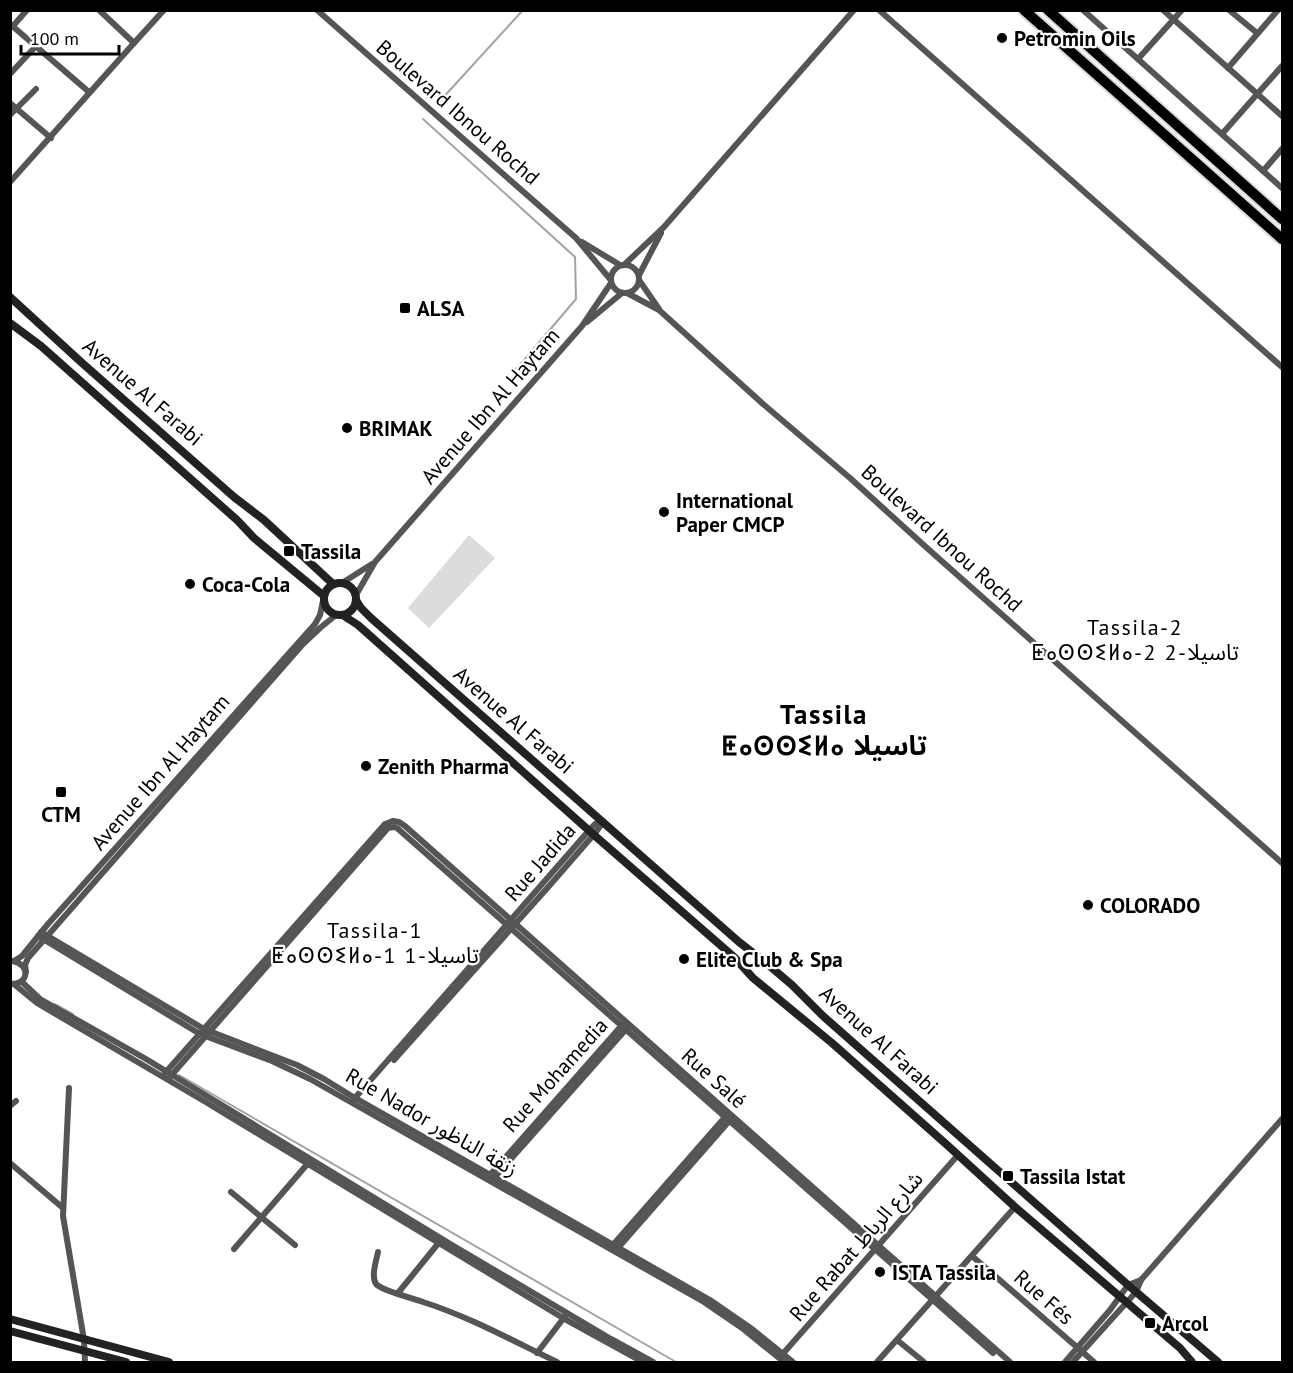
<svg xmlns="http://www.w3.org/2000/svg" width="1293" height="1373" font-family="'PT Sans','Noto Sans Arabic','Noto Sans Tifinagh',sans-serif">
<style>
.green{fill:#dcdcdc}
.lines{fill:none;stroke-linecap:round;stroke-linejoin:round}
.stream{stroke:#a3a3a3;stroke-width:2}
.highway-casing{stroke:#dbdbdb;stroke-width:14}
.street{stroke:#555;stroke-width:6}
.secondary{stroke:#222;stroke-width:8}
.highway{stroke:#000;stroke-width:10}
.poi-dot{fill:#000;stroke:#fff;stroke-width:2}
.labels{text-anchor:middle;dominant-baseline:central;stroke-width:4.5;stroke-linejoin:round;paint-order:stroke}
.poi-label{font-size:21px;font-weight:bold;fill:#000;stroke:#fff;text-anchor:start}
.street-label{font-size:21px;fill:#000;stroke:#fff}
.neighbourhood-label{font-size:22px;letter-spacing:1.5px;fill:#000;stroke:#fff}
.district-label{font-size:27px;font-weight:bold;letter-spacing:1.5px;fill:#000;stroke:#fff}
</style>
<rect width="100%" height="100%" fill="#fff"/>
<!-- green -->
<path class="green" d="M 469,535 L 495,558 L 429,628 L 408,608 Z"/>
<g class="lines">
<!-- stream -->
<g class="stream">
<path d="M 440,101 L 523,10"/>
<path d="M 423,119 L 575,257 L 576,299 L 514,372"/>
<path d="M 55,1004 L 73,1014"/>
<path d="M 179,1075 L 676,1362"/>
</g>
<defs>
<g id="highway">
<path d="M 1024,10 L 1282,239"/>
<path d="M 1048,10 L 1282,219"/>
</g>
</defs>
<!-- highway casing -->
<use href="#highway" class="highway-casing"/>
<!-- street -->
<g class="street">
<path d="M 99,10 L 134,43"/>
<path d="M 317,10 L 576,238 L 610,279"/>
<path d="M 879,10 L 1282,367"/>
<path d="M 1083,10 L 1282,188"/>
<path d="M 1163,10 L 1282,116"/>
<path d="M 1229,10 L 1257,33"/>
<path d="M 10,24 L 89,92"/>
<path d="M 13,26 L 27,10"/>
<path d="M 1138,59 L 1182,10"/>
<path d="M 1228,68 L 1278,10"/>
<path d="M 10,74 L 36,46"/>
<path d="M 10,103 L 51,138"/>
<path d="M 10,115 L 36,89"/>
<path d="M 1222,134 L 1282,66"/>
<path d="M 1263,171 L 1282,149"/>
<path d="M 10,182 L 134,43 L 164,10"/>
<path d="M 582,242 L 620,265"/>
<path d="M 625,264 L 664,227 L 854,10"/>
<circle cx="625" cy="279" r="14"/>
<path d="M 639,275 L 661,233"/>
<path d="M 639,280 L 659,309"/>
<path d="M 627,293 L 659,310 L 763,404 L 850,478 L 927,548 L 1282,863"/>
<path d="M 587,322 L 622,293"/>
<path d="M 342,583 L 372,564"/>
<path d="M 356,595 L 375,562 L 582,326 L 611,283"/>
<path d="M 393,821 L 399,822 L 405,826 L 1010,1362"/>
<path d="M 394,827 L 397,828 L 993,1353"/>
<path d="M 41,932 L 204,1029 L 297,1065 L 324,1079 L 350,1095 L 710,1300 L 752,1329 L 793,1362"/>
<path d="M 38,936 L 200,1034 L 272,1061 L 310,1079 L 704,1302 L 742,1328 L 784,1362"/>
<path d="M 14,961 L 22,956 L 48,924 L 315,624 L 320,615 L 323,601"/>
<path d="M 26,972 L 25,965 L 28,958 L 303,644 L 320,628 L 336,615"/>
<path d="M 22,982 L 40,999 L 146,1059 L 452,1245 L 611,1339 L 653,1362"/>
<path d="M 10,984 C 29,985 31,965 13,961"/>
<path d="M 15,985 L 37,1003 L 204,1101 L 563,1318 L 643,1362"/>
<path d="M 394,1060 L 550,885 L 596,832 L 603,822"/>
<path d="M 165,1073 L 385,824 L 393,821"/>
<path d="M 169,1078 L 388,828 L 394,827"/>
<path d="M 69,1088 L 63,1216 L 84,1340 L 85,1362"/>
<path d="M 354,1099 L 592,827 L 595,824 L 603,821"/>
<path d="M 10,1106 L 16,1101"/>
<path d="M 10,1163 L 63,1208"/>
<path d="M 489,1176 L 623,1024"/>
<path d="M 494,1178 L 628,1027"/>
<path d="M 231,1192 L 295,1245"/>
<path d="M 612,1246 L 726,1116"/>
<path d="M 234,1249 L 310,1161"/>
<path d="M 617,1249 L 731,1119"/>
<path d="M 378,1252 C 376,1262 371,1276 376,1284 C 382,1291 413,1298 423,1302 C 470,1317 513,1341 557,1362"/>
<path d="M 972,1256 L 1094,1362"/>
<path d="M 398,1293 L 441,1240"/>
<path d="M 897,1340 L 924,1362"/>
<path d="M 537,1353 L 566,1315"/>
<path d="M 780,1357 L 958,1155"/>
<path d="M 877,1362 L 1015,1207"/>
<path d="M 1065,1362 L 1110,1310 L 1128,1285 L 1141,1280"/>
<path d="M 1073,1362 L 1136,1292 L 1141,1280 L 1282,1119"/>
</g>
<!-- secondary -->
<g class="secondary">
<path d="M 10,297 L 81,362 L 234,497 L 264,520 L 333,584"/>
<path d="M 10,323 L 41,346 L 237,520 L 254,538 L 324,596"/>
<circle cx="340" cy="599" r="16"/>
<path d="M 356,600 L 361,608 L 371,618 L 739,942 L 765,962 L 792,985 L 823,1016 L 1128,1285 L 1218,1362"/>
<path d="M 344,616 L 358,625 L 594,835 L 734,957 L 753,978 L 832,1043 L 946,1144 L 1015,1207 L 1180,1348 L 1192,1362"/>
<path d="M 10,1319 L 169,1362"/>
<path d="M 10,1331 L 126,1362"/>
</g>
<!-- highway -->
<use href="#highway" class="highway"/>
</g>
<!-- markers -->
<g class="poi-dot">
<circle cx="1002" cy="38" r="6"/>
<rect x="399" y="302" width="12" height="12" rx="3"/>
<circle cx="347" cy="428" r="6"/>
<circle cx="664" cy="512" r="6"/>
<rect x="283" y="545" width="12" height="12" rx="3"/>
<circle cx="190" cy="584" r="6"/>
<circle cx="366" cy="766" r="6"/>
<rect x="55" y="786" width="12" height="12" rx="3"/>
<circle cx="1088" cy="905" r="6"/>
<circle cx="684" cy="959" r="6"/>
<rect x="1002" y="1170" width="12" height="12" rx="3"/>
<circle cx="880" cy="1272" r="6"/>
<rect x="1144" y="1317" width="12" height="12" rx="3"/>
</g>
<g class="labels">
<!-- poi labels -->
<g class="poi-label">
<text x="1014" y="38">Petromin Oils</text>
<text x="417" y="308">ALSA</text>
<text x="359" y="428">BRIMAK</text>
<text x="676" y="500">International<tspan x="676" dy="24">Paper CMCP</tspan></text>
<text x="301" y="551">Tassila</text>
<text x="202" y="584">Coca-Cola</text>
<text x="378" y="766">Zenith Pharma</text>
<text x="61" y="814" text-anchor="middle">CTM</text>
<text x="1100" y="905">COLORADO</text>
<text x="696" y="959">Elite Club &amp; Spa</text>
<text x="1020" y="1176">Tassila Istat</text>
<text x="892" y="1272">ISTA Tassila</text>
<text x="1162" y="1323">Arcol</text>
</g>
<!-- street labels -->
<g class="street-label">
<text transform="translate(458 112) rotate(41)">Boulevard Ibnou Rochd</text>
<text transform="translate(143 392) rotate(41)">Avenue Al Farabi</text>
<text transform="translate(490 406) rotate(-49)">Avenue Ibn Al Haytam</text>
<text transform="translate(942 538) rotate(42)">Boulevard Ibnou Rochd</text>
<text transform="translate(514 720) rotate(41)">Avenue Al Farabi</text>
<text transform="translate(160 772) rotate(-49)">Avenue Ibn Al Haytam</text>
<text transform="translate(540 862) rotate(-49)">Rue Jadida</text>
<text transform="translate(879 1040) rotate(42)">Avenue Al Farabi</text>
<text transform="translate(555 1075) rotate(-48)">Rue Mohamedia</text>
<text transform="translate(714 1078) rotate(42)">Rue Salé</text>
<text transform="translate(432 1122) rotate(30)">Rue Nador زنقة الناظور</text>
<text transform="translate(856 1246) rotate(-49)">Rue Rabat شارع الرباط</text>
<text transform="translate(1044 1297) rotate(41)">Rue Fés</text>
</g>
<!-- neighbourhood labels -->
<g class="neighbourhood-label">
<text x="1135" y="627">Tassila-2<tspan x="1135" dy="25">ⵟⴰⵙⵙⵉⵍⴰ-2 2-تاسيلا</tspan></text>
<text x="375" y="930">Tassila-1<tspan x="375" dy="25">ⵟⴰⵙⵙⵉⵍⴰ-1 1-تاسيلا</tspan></text>
</g>
<!-- district labels -->
<g class="district-label">
<text x="824" y="714">Tassila<tspan x="824" dy="31">ⵟⴰⵙⵙⵉⵍⴰ تاسيلا</tspan></text>
</g>
</g>
<!-- border -->
<rect width="1293" height="1373" fill="none" stroke="#000000" stroke-width="24"/>
<!-- scale -->
<path d="M21 45v9h98v-9" fill="none" stroke="#000000" stroke-width="3"/>
<text x="30" y="45" font-size="18" fill="#000000" stroke="#ffffff" stroke-width="4.5" paint-order="stroke">100 m</text>
</svg>
